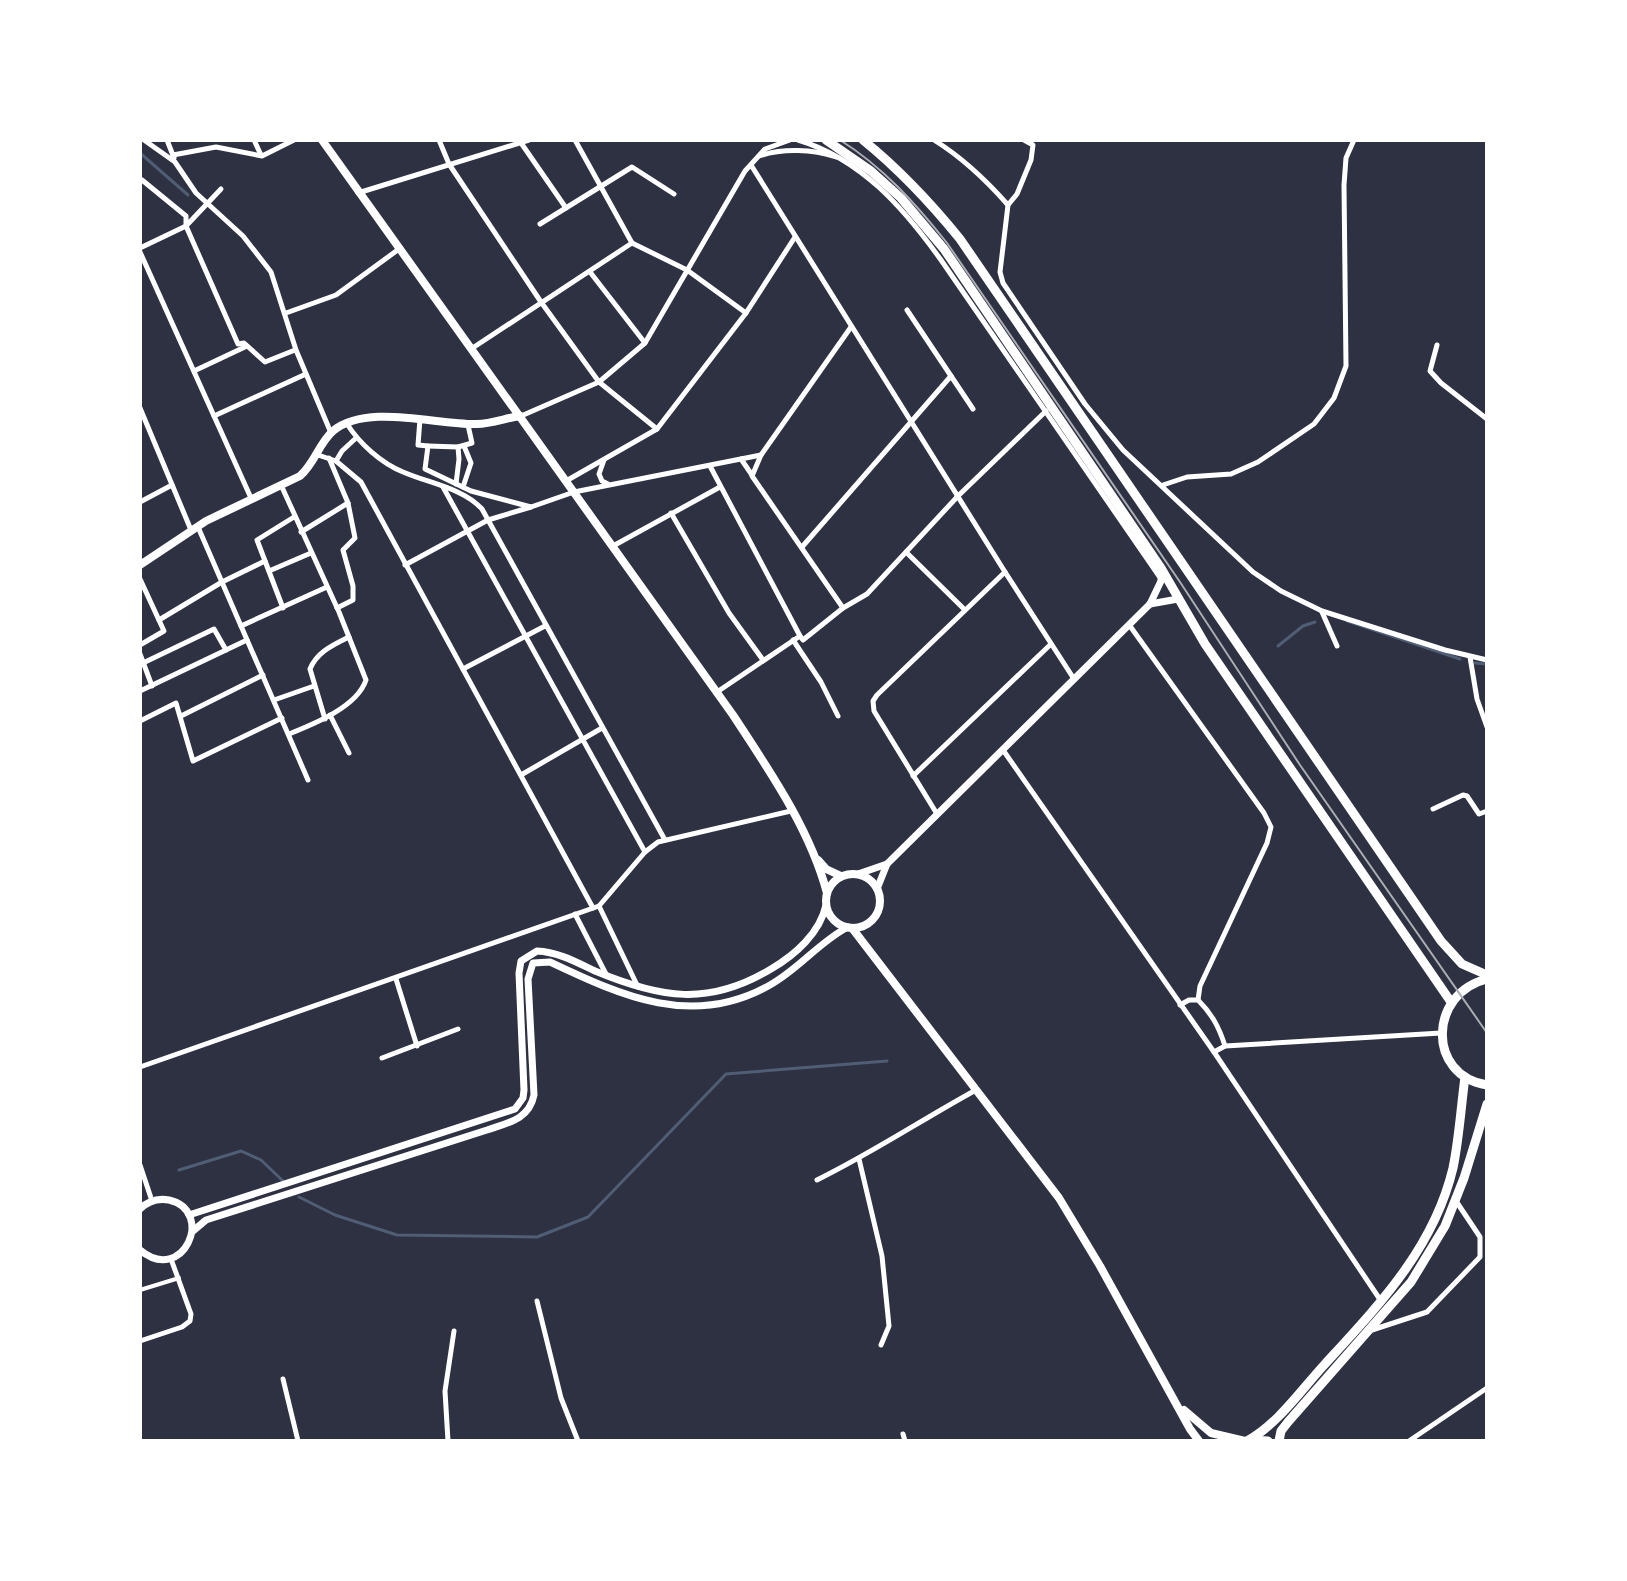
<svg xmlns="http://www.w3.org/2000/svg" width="1627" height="1581" font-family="Lato,sans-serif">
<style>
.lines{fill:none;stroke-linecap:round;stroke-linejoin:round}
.stream{stroke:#4f5d75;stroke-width:3}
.pedestrian{stroke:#fff;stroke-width:4}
.minor{stroke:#fff;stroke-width:5}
.tertiary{stroke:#fff;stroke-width:7}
.secondary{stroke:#fff;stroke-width:8}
.primary{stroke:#fff;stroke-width:9}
.tram{stroke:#abadb3;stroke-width:2}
</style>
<rect width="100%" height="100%" fill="#2d3142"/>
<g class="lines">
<!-- stream -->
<g class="stream">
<path d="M 140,153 L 188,195"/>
<path d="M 1347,621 L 1460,659"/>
<path d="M 1278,646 L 1303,626 L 1315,622"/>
<path d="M 1475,663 L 1487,664"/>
<path d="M 179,1170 L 241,1151 L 261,1160 L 283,1181"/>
<path d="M 299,1197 L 335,1215 L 397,1235 L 537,1237 L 588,1217 L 726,1074 L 887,1061"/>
</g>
<!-- pedestrian -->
<path class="pedestrian" d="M 140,1290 L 179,1278"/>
<!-- minor -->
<g class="minor">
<path d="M 144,140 L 175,162 L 196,193 L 243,236 L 271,272 L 296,350 L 331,433"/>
<path d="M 167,140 L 174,158"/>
<path d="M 254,140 L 261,155"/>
<path d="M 439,140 L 449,164 L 541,302 L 599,382 L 657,429"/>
<path d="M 519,140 L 566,208"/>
<path d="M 575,140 L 632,243"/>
<path d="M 798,140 C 861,159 903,207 941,260 L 1159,576"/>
<path d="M 934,140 C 963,158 986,180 1008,205"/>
<path d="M 1024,140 L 1033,145 L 1031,160 L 1017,194 L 1008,205 L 1000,272 L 1003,283 L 1085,404 L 1123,450 L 1253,572 L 1281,591 L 1322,611 L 1445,650 L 1487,660"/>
<path d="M 173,155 L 216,147 L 262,156 L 294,140"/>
<path d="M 759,156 C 782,148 813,149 836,157"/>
<path d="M 751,165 L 1005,572 L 1074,679"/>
<path d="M 142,180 L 186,216 L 186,226 L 238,344 L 244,343 L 265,362 L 295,350"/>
<path d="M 358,193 L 529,140"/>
<path d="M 540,224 L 632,167 L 674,194"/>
<path d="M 140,248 L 186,226 L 221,189"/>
<path d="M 140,252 L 251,498"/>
<path d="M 590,272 L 645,343"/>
<path d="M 907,310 L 973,409"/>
<path d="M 286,313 L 336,295 L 399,249"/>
<path d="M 1437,345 L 1430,371 L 1441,383 L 1487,419"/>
<path d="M 471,349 L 632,243 L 687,270 L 746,313"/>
<path d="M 194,371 L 247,346"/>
<path d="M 140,408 L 191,530"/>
<path d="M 214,416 L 306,374"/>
<path d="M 521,416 L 599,382 L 645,343 L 745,171 L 765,149 L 790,140"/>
<path d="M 420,419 L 418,445 L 428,446 L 425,469 L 471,491 L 531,507 L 574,492 L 761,455"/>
<path d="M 347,424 C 360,444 381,463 403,472 C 428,483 463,488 482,509 L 665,840"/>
<path d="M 428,446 L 458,447 L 472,443 L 468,425"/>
<path d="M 318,455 L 336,461 L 361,482 L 593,908"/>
<path d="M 329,458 L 348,503 L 355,538 L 343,550 L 353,586 L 353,600 L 337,608"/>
<path d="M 741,459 L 752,475"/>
<path d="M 604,460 L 599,474 L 602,481 L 608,484"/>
<path d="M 336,461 L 342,451 L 356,438"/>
<path d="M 710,466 L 800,636"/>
<path d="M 566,481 L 657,429 L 746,313 L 795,237"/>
<path d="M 456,484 L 459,459 L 458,447"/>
<path d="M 281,485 L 339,612 L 366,680 C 357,707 314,724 289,734"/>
<path d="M 1163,485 L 1187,477 L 1231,474 L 1258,462 L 1314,424 L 1334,398 L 1346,366 L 1344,185 L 1346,158 L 1354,140"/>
<path d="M 443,487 L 645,852"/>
<path d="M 463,487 L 471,463 L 464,446"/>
<path d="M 140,502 L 172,485"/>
<path d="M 671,513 L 729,613 L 763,660"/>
<path d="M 198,527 L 308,780"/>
<path d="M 301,532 L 348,503"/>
<path d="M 613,546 L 720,487"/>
<path d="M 802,547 L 951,376"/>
<path d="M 906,552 L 965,610"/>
<path d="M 405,565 L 488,520 L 531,507"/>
<path d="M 269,571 L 311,553"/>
<path d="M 140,579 L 164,631 L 140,645"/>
<path d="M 283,608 L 257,540 L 294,517"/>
<path d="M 843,608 L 752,476 L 761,455 L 851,327"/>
<path d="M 1322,612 L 1337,646"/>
<path d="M 159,620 L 222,582 L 265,561"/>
<path d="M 241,626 L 327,587"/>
<path d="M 1130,626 L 1264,813 L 1271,827 L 1267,843 L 1200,986 L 1198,1000"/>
<path d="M 793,640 L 821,682 L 838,716"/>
<path d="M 140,654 L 152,686"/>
<path d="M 1470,657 L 1477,699 L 1487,727"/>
<path d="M 143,663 L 214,629 L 226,650"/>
<path d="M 463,669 L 545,626"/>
<path d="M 140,691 L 247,640"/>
<path d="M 717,692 L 800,636 L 803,640 L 843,608 L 867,594 L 958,496 L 1046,411"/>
<path d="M 274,700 L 314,686"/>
<path d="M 330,715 L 349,753"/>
<path d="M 181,716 L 263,675"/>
<path d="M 325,719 L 310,669 C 317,652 333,645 349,637"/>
<path d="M 140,721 L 176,703 L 193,761 L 282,718"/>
<path d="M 1003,750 L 1214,1052 L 1381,1301"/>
<path d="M 521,775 L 602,728"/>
<path d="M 913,776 L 1051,644"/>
<path d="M 1433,809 L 1463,795 L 1467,796 L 1479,814 L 1487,811"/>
<path d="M 937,814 L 874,711 L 873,701 L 877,695 L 1005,572"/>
<path d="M 599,906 L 638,987"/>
<path d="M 575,914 L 607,976"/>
<path d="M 396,979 L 417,1046"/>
<path d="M 1180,1005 L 1189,1000 L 1198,1000 C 1212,1014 1219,1027 1225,1046 L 1214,1052"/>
<path d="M 1225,1046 L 1441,1033"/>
<path d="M 382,1058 L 458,1029"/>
<path d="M 140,1067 L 599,906 L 645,852 L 658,842 L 791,811"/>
<path d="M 859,1159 L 882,1256 L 889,1326 L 881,1345"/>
<path d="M 140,1165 L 152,1201"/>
<path d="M 817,1180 C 872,1153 923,1119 976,1090"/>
<path d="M 537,1301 L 561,1398 L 578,1441"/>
<path d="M 1372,1330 L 1427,1312 L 1480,1257 L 1480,1237 L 1456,1201"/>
<path d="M 140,1341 L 182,1327 L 190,1321 L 191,1314 L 171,1259"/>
<path d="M 283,1379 L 298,1441"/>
<path d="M 903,1434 L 905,1441"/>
<path d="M 448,1441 L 445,1391 L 454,1331"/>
<path d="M 1409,1441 L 1487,1388"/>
</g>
<!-- tertiary -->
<g class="tertiary">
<path d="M 1150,604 L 1178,599"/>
<path d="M 858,874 L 887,864"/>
<path d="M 877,889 L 887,864 L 1150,604 L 1161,581 L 1161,571"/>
<path d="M 140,1209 C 148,1201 158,1198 169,1200 C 216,1211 183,1286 140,1250"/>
<path d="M 189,1215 L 515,1109 L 523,1098 L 524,1090 L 519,973 L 521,961 L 537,951 C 558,952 576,962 595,971 C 660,998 708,1007 771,969 C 795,955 820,933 826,905"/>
<path d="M 193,1231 L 206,1220 L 487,1130 C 507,1123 529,1120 534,1095 L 528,979 L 533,963 L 550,962 C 622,996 693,1029 770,985 C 799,969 819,942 848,927"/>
</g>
<!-- secondary -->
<g class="secondary">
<path d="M 322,140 L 733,715 C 769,770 810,829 827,893"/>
<path d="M 140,565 L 206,521 L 300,476 C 315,463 319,443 333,431 C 367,403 436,425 477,424 C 491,424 506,418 520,416"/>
<path d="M 818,860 L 826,869 L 841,876"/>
<circle cx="853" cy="901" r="27"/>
<path d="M 852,928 L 1059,1198 L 1100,1266 L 1190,1429 L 1199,1441"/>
<path d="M 1184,1410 L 1211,1433 L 1245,1441"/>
</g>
<!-- primary -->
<g class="primary">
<path d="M 826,140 L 871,171 L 901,198 L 944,249 L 1161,568 L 1205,644 L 1451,1002"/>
<path d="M 863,140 C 900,170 930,202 960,239 L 1441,941 L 1462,964 L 1487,975"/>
<path d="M 1487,979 C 1429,993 1426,1075 1487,1085"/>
<path d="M 1251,1440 L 1268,1441"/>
<path d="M 1247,1441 C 1278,1424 1301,1390 1325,1364 C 1379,1305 1434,1248 1453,1168 C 1459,1139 1461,1107 1465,1077"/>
<path d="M 1279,1441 L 1281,1431 L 1288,1422 L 1411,1282 L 1445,1226 L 1464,1178 L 1487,1104"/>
</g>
<!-- tram -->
<path class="tram" d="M 840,140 C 883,167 916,204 947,243 L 1180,582 L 1300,765 L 1487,1033"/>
</g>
<!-- border -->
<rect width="1627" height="1581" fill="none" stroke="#ffffff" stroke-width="284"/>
</svg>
